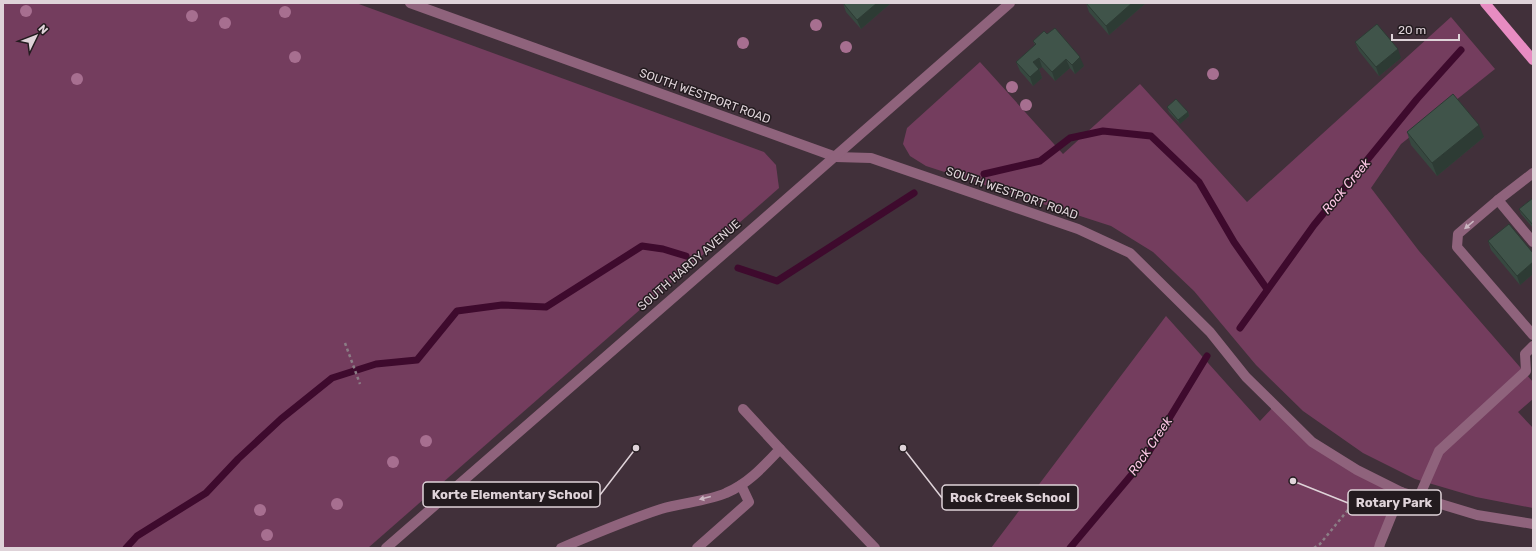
<svg xmlns="http://www.w3.org/2000/svg" width="1536" height="551" font-family="Rubik,sans-serif">
<style>
.green{fill:#743d5e}
.lines{fill:none;stroke-linecap:round;stroke-linejoin:round}
.stream{stroke:#3e0a2d;stroke-width:7}
.path{stroke:#8b7d85;stroke-width:2.5;stroke-dasharray:3 3;stroke-linecap:butt}
.minor{stroke:#8f637c;stroke-width:10}
.major{stroke:#e78cc2;stroke-width:10}
.tree{fill:#a76f90}
.wall{fill:#374840}
.shaded-wall{fill:#2d3b34}
.building{fill:#40544a;stroke:#2d3b34}
.oneway{fill:#cbb7c2}
.labels{text-anchor:middle;dominant-baseline:central;stroke-width:3;stroke-linejoin:round;paint-order:stroke}
.street-label{font-size:12px;fill:#dfd3d9;stroke:#231b1f}
.water-label{font-size:13px;font-style:italic;fill:#fbc5e3;stroke:#231b1f}
.leader{fill:none;stroke:#dfd3d9;stroke-width:1.5}
.callout-dot{fill:#dfd3d9;stroke:#231b1f;stroke-width:1.5}
.callout{fill:#231b1f;stroke:#dfd3d9;stroke-width:1.5}
.callout-label{font-size:13px;text-anchor:middle;font-weight:bold;fill:#dfd3d9}
</style>
<rect width="100%" height="100%" fill="#41303a"/>
<!-- green -->
<g class="green">
<path d="M 3,3 L 356,3 L 764,152 L 776,165 L 779,188 L 368,548 L 3,548 Z"/>
<path d="M 1451,17 L 1495,69 L 1401,144 L 1371,188 L 1419,251 L 1533,382 L 1533,399 L 1518,412 L 1533,428 L 1533,508 L 1476,497 L 1415,479 L 1363,453 L 1303,411 L 1256,365 L 1194,291 L 1153,252 L 1111,226 L 926,166 L 910,156 L 903,144 L 907,128 L 980,62 L 1063,154 L 1140,84 L 1247,202 Z"/>
<path d="M 1166,316 L 1260,421 L 1274,406 L 1312,442 L 1401,492 L 1379,548 L 991,548 Z"/>
</g>
<g class="lines">
<!-- stream -->
<g class="stream">
<path d="M 984,174 L 1040,161 L 1070,138 L 1103,131 L 1151,136 L 1199,182 L 1234,242 L 1267,289"/>
<path d="M 738,268 L 777,281 L 914,193"/>
<path d="M 1240,328 L 1314,225 L 1417,99 L 1461,50"/>
<path d="M 126,548 L 137,536 L 206,493 L 238,459 L 281,419 L 332,378 L 376,364 L 417,360 L 457,311 L 502,305 L 546,307 L 642,246 L 663,249 L 686,256"/>
<path d="M 1070,548 L 1144,460 L 1207,356"/>
</g>
<!-- path -->
<g class="path">
<path d="M 345,343 L 360,384"/>
<path d="M 1314,548 L 1320,544 L 1352,505 L 1372,497"/>
</g>
<!-- minor -->
<g class="minor">
<path d="M 410,3 L 836,157 L 871,158 L 1078,229 L 1130,253 L 1210,332 L 1246,377 L 1312,442 L 1357,470 L 1401,492 L 1477,515 L 1533,524"/>
<path d="M 1533,173 L 1498,200 L 1533,242"/>
<path d="M 1498,200 L 1458,234 L 1457,247 L 1533,335"/>
<path d="M 780,449 L 875,548"/>
<path d="M 1419,497 L 1439,451 L 1526,371 L 1525,354 L 1533,346"/>
<path d="M 386,548 C 594,366 803,186 1010,3"/>
<path d="M 561,548 C 594,534 627,520 661,509 C 681,503 708,501 726,493 C 748,484 764,466 780,449 L 743,409"/>
<path d="M 697,548 L 749,502 L 741,485"/>
<path d="M 1379,548 L 1380,544 L 1401,492"/>
</g>
<!-- major -->
<path class="major" d="M 1485,3 L 1533,60"/>
</g>
<!-- trees -->
<g class="tree">
<circle cx="26" cy="11" r="6"/>
<circle cx="285" cy="12" r="6"/>
<circle cx="192" cy="16" r="6"/>
<circle cx="225" cy="23" r="6"/>
<circle cx="816" cy="25" r="6"/>
<circle cx="743" cy="43" r="6"/>
<circle cx="846" cy="47" r="6"/>
<circle cx="295" cy="57" r="6"/>
<circle cx="1213" cy="74" r="6"/>
<circle cx="77" cy="79" r="6"/>
<circle cx="1012" cy="87" r="6"/>
<circle cx="1026" cy="105" r="6"/>
<circle cx="426" cy="441" r="6"/>
<circle cx="393" cy="462" r="6"/>
<circle cx="337" cy="504" r="6"/>
<circle cx="260" cy="510" r="6"/>
<circle cx="267" cy="535" r="6"/>
</g>
<!-- wall -->
<g class="wall">
<path d="M 843,3 L 891,3 L 861,29 L 846,12 Z"/>
<path d="M 1086,3 L 1146,3 L 1109,35 L 1089,12 Z"/>
<path d="M 1047,34 L 1084,66 L 1075,74 L 1070,68 L 1055,81 L 1042,67 L 1039,69 L 1042,78 L 1033,86 L 1020,71 L 1016,62 L 1035,45 L 1033,41 Z"/>
<path d="M 1355,42 L 1401,58 L 1379,76 L 1359,51 Z"/>
<path d="M 1167,107 L 1188,112 L 1189,116 L 1180,124 L 1169,112 Z"/>
<path d="M 1407,132 L 1484,137 L 1437,176 L 1411,145 Z"/>
<path d="M 1533,198 L 1533,228 L 1521,214 L 1519,209 Z"/>
<path d="M 1488,241 L 1533,253 L 1533,274 L 1520,285 L 1491,250 Z"/>
</g>
<!-- shaded-wall -->
<g class="shaded-wall">
<path d="M 877,3 L 891,3 L 861,29 L 857,20 Z"/>
<path d="M 1132,3 L 1146,3 L 1109,35 L 1106,26 Z"/>
<path d="M 1398,49 L 1401,58 L 1379,76 L 1376,67 Z"/>
<path d="M 1080,57 L 1084,66 L 1075,74 L 1072,65 Z"/>
<path d="M 1039,58 L 1042,67 L 1039,69 L 1042,78 L 1033,86 L 1030,77 L 1033,62 Z"/>
<path d="M 1066,59 L 1070,68 L 1055,81 L 1052,72 Z"/>
<path d="M 1188,112 L 1189,116 L 1180,124 L 1178,120 Z"/>
<path d="M 1479,125 L 1484,137 L 1437,176 L 1432,163 Z"/>
<path d="M 1533,262 L 1533,274 L 1520,285 L 1517,276 Z"/>
</g>
<!-- building -->
<g class="building">
<path d="M 843,3 L 877,3 L 857,20 Z"/>
<path d="M 1086,3 L 1132,3 L 1106,26 Z"/>
<path d="M 1377,24 L 1398,49 L 1376,67 L 1355,42 Z"/>
<path d="M 1055,28 L 1080,57 L 1072,65 L 1066,59 L 1052,72 L 1039,58 L 1033,62 L 1039,69 L 1030,77 L 1016,62 L 1036,44 L 1033,41 L 1044,31 L 1047,34 Z"/>
<path d="M 1453,94 L 1479,125 L 1432,163 L 1407,132 Z"/>
<path d="M 1176,99 L 1188,112 L 1178,120 L 1167,107 Z"/>
<path d="M 1533,198 L 1533,225 L 1519,209 Z"/>
<path d="M 1509,224 L 1533,253 L 1533,262 L 1517,276 L 1488,241 Z"/>
</g>
<!-- one-way arrows -->
<defs><path id="oneway-solid" d="M-6-.8H1V-3.2L6.5 0L1 3.2V.8H-6Z"/></defs>
<g class="oneway">
<use href="#oneway-solid" transform="translate(1469 225) rotate(140)"/>
<use href="#oneway-solid" transform="translate(705 498) rotate(166)"/>
</g>
<g class="labels">
<!-- street labels -->
<g class="street-label">
<text transform="translate(705 96) rotate(20)">SOUTH WESTPORT ROAD</text>
<text transform="translate(1012 193) rotate(19)">SOUTH WESTPORT ROAD</text>
<text transform="translate(689 265) rotate(-41)">SOUTH HARDY AVENUE</text>
</g>
<!-- water labels -->
<g class="water-label">
<text transform="translate(1346 186) rotate(-50)">Rock Creek</text>
<text transform="translate(1150 446) rotate(-56)">Rock Creek</text>
</g>
</g>
<!-- callouts -->
<path class="leader" d="M636 448L600 495M903 448L942 498M1293 481L1348 503"/>
<g class="callout-dot">
<circle cx="636" cy="448" r="4"/>
<circle cx="903" cy="448" r="4"/>
<circle cx="1293" cy="481" r="4"/>
</g>
<g class="callout">
<rect x="423" y="482" width="177" height="25" rx="4"/>
<rect x="942" y="485" width="136" height="25" rx="4"/>
<rect x="1348" y="490" width="93" height="25" rx="4"/>
</g>
<g class="callout-label">
<text x="512" y="499">Korte Elementary School</text>
<text x="1010" y="502">Rock Creek School</text>
<text x="1394" y="507">Rotary Park</text>
</g>
<!-- border -->
<rect width="1536" height="551" fill="none" stroke="#dfd3d9" stroke-width="8"/>
<!-- north arrow -->
<g transform="translate(36 36) rotate(47)" stroke="#231b1f" stroke-width="3" paint-order="stroke">
<path d="M0-3L7 15L0 10L-7 15Z" fill="#dfd3d9"/>
<text y="-6" font-size="11" font-weight="bold" text-anchor="middle" fill="#dfd3d9">N</text>
</g>
<!-- scale -->
<path d="M1392 34v6h67v-6" fill="none" stroke="#dfd3d9" stroke-width="2"/>
<text x="1398" y="34" font-size="12" fill="#dfd3d9" stroke="#231b1f" stroke-width="3" paint-order="stroke">20 m</text>
</svg>
